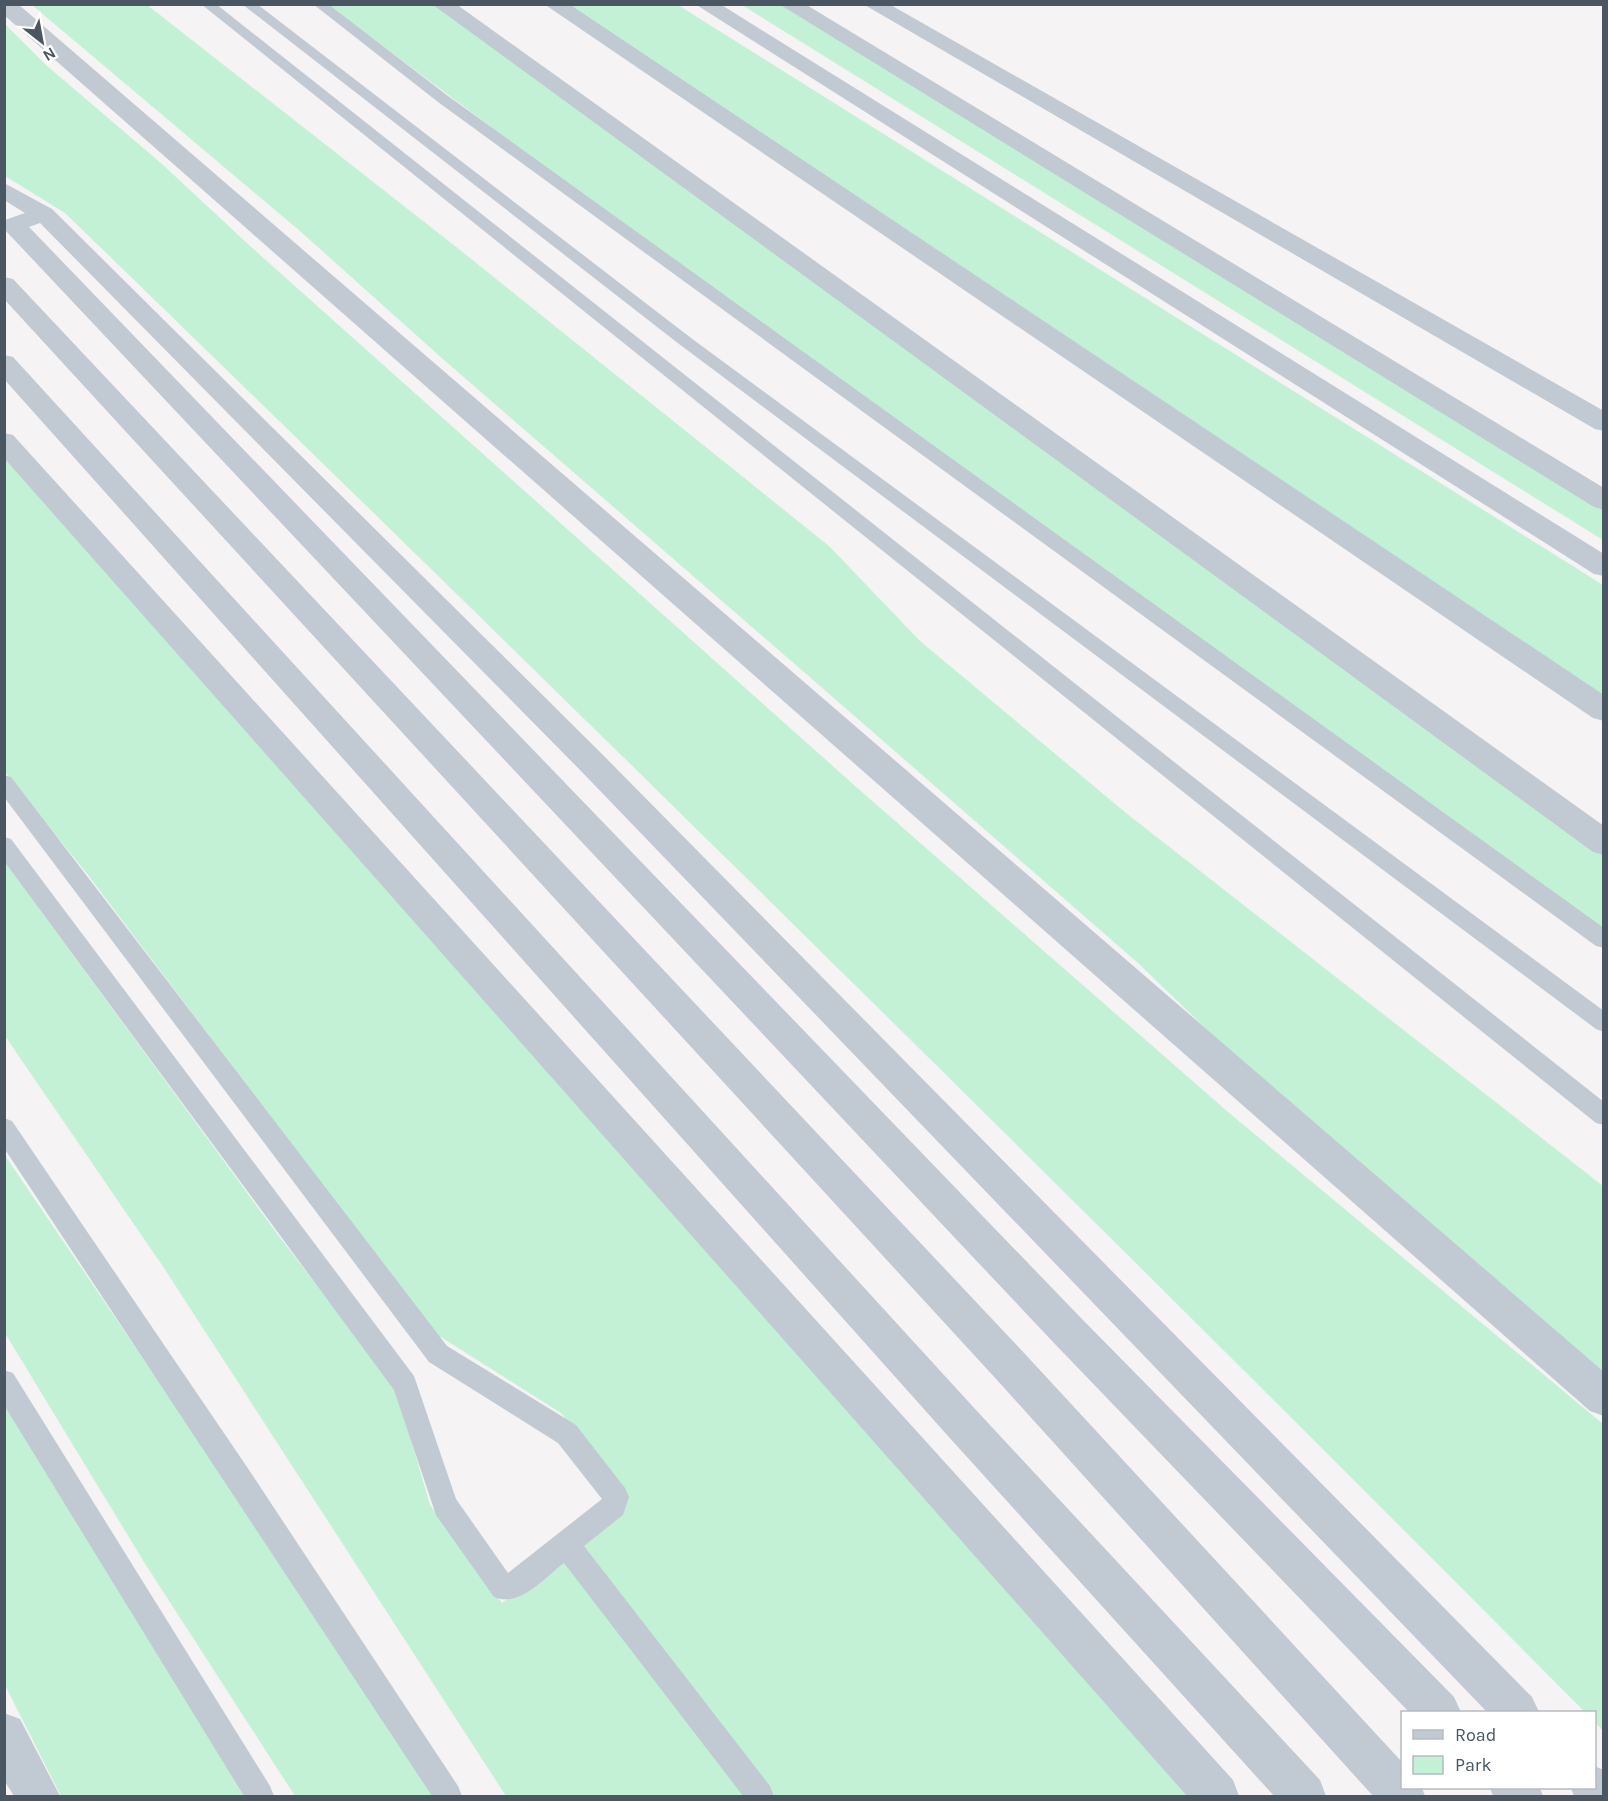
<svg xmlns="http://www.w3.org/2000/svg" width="1608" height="1801" font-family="Karla,sans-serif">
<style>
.green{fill:#c3f1d5}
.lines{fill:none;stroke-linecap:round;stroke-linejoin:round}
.service{fill:#c1cad2;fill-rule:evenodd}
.minor{fill:#c1cad2;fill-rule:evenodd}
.tertiary{fill:#c1cad2;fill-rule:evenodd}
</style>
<rect width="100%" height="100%" fill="#f5f3f3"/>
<!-- green -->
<g class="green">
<path d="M 146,4 L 460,250 L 829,546 L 920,641 L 1126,813 L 1603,1186 L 1603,1378 L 1262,1083 L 1138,963 L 812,679 L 444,360 L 300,231 L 32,5 Z"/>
<path d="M 328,5 L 438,5 L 1603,849 L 1603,932 L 569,185 Z"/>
<path d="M 561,5 L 678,5 L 1603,585 L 1603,701 Z"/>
<path d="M 742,5 L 782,5 L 1603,504 L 1603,540 Z"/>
<path d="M 5,24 L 46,65 L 162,164 L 250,246 L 854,785 L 1228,1112 L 1603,1424 L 1603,1731 L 1595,1722 L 1594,1712 L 1585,1712 C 1083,1207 576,708 65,213 L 5,176 Z"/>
<path d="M 4,451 L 1192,1796 L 506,1796 L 164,1268 L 5,1036 L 5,862 L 278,1235 L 396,1388 L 430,1505 L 502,1603 L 628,1500 L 561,1413 L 433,1332 L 88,875 L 5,772 Z"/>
<path d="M 4,1154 L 440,1796 L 295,1796 L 144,1562 L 5,1333 Z"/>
<path d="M 4,1398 L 231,1757 L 255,1796 L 61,1796 L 5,1685 Z"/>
</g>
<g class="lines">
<!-- service -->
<g class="service">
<path d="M 201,4 L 216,4 L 1604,1102 L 1604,1125 L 1596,1123 Z"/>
<path d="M 242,4 L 257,4 L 691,338 L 1604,1011 L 1604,1032 L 1596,1029 L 679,344 Z"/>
<path d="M 313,4 L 328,4 L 448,96 L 1604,928 L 1604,948 L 1596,946 L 438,102 Z"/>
<path d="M 4,775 L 11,777 L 447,1346 L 576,1425 L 625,1488 L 629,1497 L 623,1515 L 584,1546 L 770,1786 L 774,1796 L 743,1796 L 564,1563 C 544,1578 520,1608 494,1597 L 436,1515 L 394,1390 L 4,861 L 4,837 L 11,839 L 414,1376 L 456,1499 L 508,1573 L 602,1499 L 558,1443 L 429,1362 L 4,797 Z"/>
<path d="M 4,1118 L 12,1121 L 247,1467 L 458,1786 L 462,1796 L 432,1796 L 4,1148 Z"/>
<path d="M 4,1370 L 13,1373 L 270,1786 L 274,1796 L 244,1796 L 4,1405 Z"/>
</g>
<!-- minor -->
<g class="minor">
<path d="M 4,4 L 18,4 L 1604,1372 L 1604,1416 L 1590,1411 L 4,15 Z"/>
<path d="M 432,4 L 456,4 L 1604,826 L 1604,855 L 1593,852 Z"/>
<path d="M 779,4 L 805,4 L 1604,488 L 1604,510 L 1594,507 Z"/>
<path d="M 863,4 L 889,4 L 1604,411 L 1604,431 L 1595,429 Z"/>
<path d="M 4,183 L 52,209 L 602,754 L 1532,1697 L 1539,1712 L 1487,1712 L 580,770 L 40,223 L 29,227 L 1081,1318 L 1454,1697 L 1461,1712 L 1409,1712 L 1053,1342 L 5,230 L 5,220 L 25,213 L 4,200 Z"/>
<path d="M 4,277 L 13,279 L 1025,1354 L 1402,1762 L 1402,1788 L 1422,1788 L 1425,1796 L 1373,1796 L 997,1380 L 4,299 Z"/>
<path d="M 4,355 L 13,357 L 976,1410 L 1320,1780 L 1326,1796 L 1274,1796 L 948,1436 L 4,379 Z"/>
<path d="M 4,433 L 13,435 L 1233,1780 L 1239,1796 L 1187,1796 L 4,458 Z"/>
<path d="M 4,1713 L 20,1719 L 60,1796 L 14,1796 L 4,1780 Z"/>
<path d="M 1594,1766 L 1604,1770 L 1604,1796 L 1574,1796 L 1571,1788 L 1594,1788 Z"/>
<path d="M 1490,1788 L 1540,1788 L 1543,1796 L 1493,1796 Z"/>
</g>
<!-- tertiary -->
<g class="tertiary">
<path d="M 544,4 L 569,4 L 1604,695 L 1604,721 L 1593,718 Z"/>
<path d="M 695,4 L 720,4 L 1604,554 L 1604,576 L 1594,574 Z"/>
</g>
</g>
<!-- border -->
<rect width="1608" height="1801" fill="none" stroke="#4a5661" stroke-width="12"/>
<!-- legend -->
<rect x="1401" y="1711" width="195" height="78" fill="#ffffff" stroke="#b7bbc0" stroke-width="1.5"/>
<rect x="1413" y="1730" width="30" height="9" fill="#c1cad2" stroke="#b7bbc0" stroke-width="1.5"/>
<text x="1455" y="1741" font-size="18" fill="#4a5661">Road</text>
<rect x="1413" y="1756" width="30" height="18" fill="#c3f1d5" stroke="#b7bbc0" stroke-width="1.5"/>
<text x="1455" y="1771" font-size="18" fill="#4a5661">Park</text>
<!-- north arrow -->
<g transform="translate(42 42) rotate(149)" stroke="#ffffff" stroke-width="4.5" paint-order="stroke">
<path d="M0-4.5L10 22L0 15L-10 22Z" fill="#4a5661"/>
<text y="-9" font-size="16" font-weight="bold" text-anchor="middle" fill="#4a5661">N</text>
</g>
</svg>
